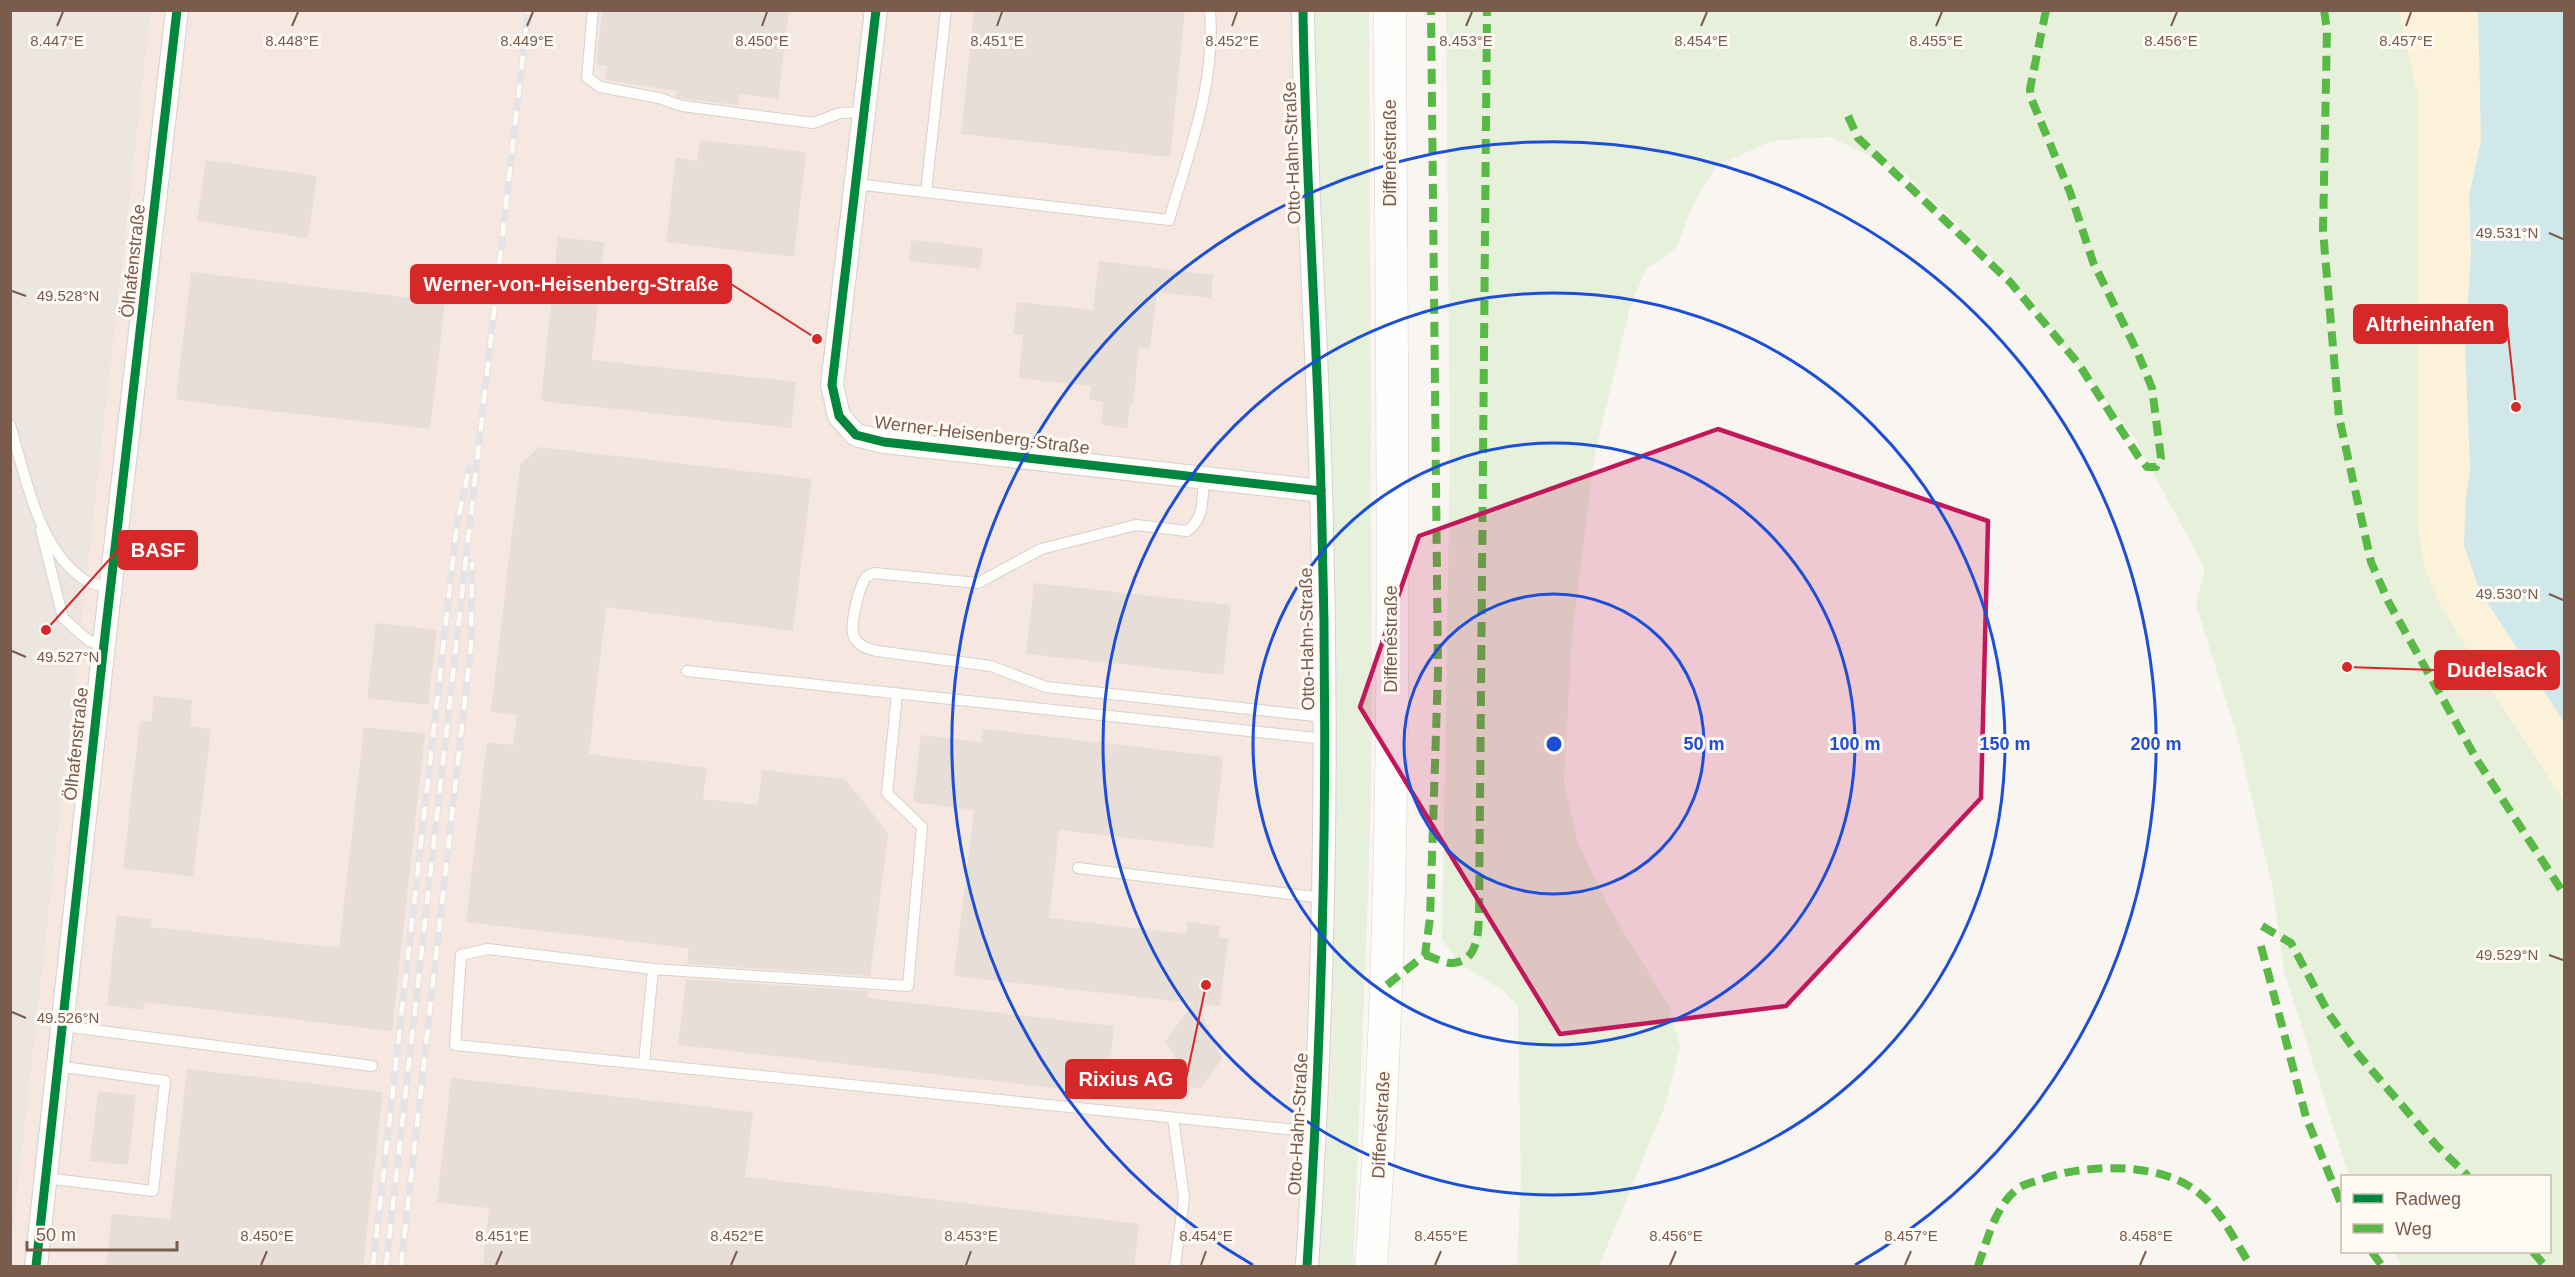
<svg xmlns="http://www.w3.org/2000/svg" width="2575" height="1277" font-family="Arial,sans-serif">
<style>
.commercial{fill:#f6e8e1}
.industrial{fill:#ede5e0}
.green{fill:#e7f0db}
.sand{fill:#fbf2d9}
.water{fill:#d0e8ea}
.building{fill:#e6ded7}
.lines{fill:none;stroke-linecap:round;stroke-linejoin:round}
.lane-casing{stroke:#d7d1cb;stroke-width:12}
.street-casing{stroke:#d7d1cb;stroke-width:24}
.secondary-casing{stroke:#d9d2cb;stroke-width:33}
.lane{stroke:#fefefd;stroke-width:10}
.street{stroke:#fefefd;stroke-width:22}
.secondary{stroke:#fefefd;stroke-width:32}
.rail-casing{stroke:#e6e3e7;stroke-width:7}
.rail{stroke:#fffaf3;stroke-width:4.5;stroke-dasharray:14;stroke-linecap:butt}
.quiet{stroke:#58b947;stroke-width:8;stroke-dasharray:15 8;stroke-linecap:butt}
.cycleway-casing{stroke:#fffaf3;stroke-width:13}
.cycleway{stroke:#00873e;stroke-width:9}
.marked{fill:#c2185b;fill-opacity:0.2;stroke:#c2185b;stroke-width:4.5;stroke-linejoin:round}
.ticks{fill:none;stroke:#7a5c4d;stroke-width:2}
.ring{fill:none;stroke:#1d4ed8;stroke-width:3}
.labels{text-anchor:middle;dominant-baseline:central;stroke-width:6;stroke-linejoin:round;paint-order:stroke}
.street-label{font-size:18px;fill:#7a5c4d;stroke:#fffaf3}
.ticks-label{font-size:15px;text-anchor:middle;fill:#7a5c4d;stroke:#fffaf3;stroke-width:6;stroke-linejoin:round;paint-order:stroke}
.centre{fill:#1d4ed8;stroke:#fffaf3;stroke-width:3}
.ring-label{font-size:18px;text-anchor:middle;font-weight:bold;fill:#1d4ed8;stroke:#fffaf3;stroke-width:6;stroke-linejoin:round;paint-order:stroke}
.leader{fill:none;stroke:#d62828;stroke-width:2}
.callout-dot{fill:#d62828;stroke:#fffaf3;stroke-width:2}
.callout{fill:#d62828;stroke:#d62828;stroke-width:2}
.callout-label{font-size:20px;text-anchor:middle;font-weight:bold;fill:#fff}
</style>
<rect width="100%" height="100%" fill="#f9f5f0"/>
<!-- commercial -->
<path class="commercial" d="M 151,11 L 1314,11 L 1327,394 L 1336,568 L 1334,974 L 1331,1089 L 1318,1266 L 11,1266 L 11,1249 Z"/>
<!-- industrial -->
<path class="industrial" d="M 11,11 L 151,11 L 11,1249 Z"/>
<!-- green -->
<g class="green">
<path d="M 2301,10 L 2399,11 L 2418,96 L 2417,208 L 2424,567 L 2438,600 L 2496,697 L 2564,801 L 2564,1266 L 2403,1266 L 2393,1252 L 2550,1252 L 2550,1176 L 2349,1176 L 2284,971 L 2273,889 L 2236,732 L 2196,604 L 2205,569 L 2134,437 L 2007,273 L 1902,171 L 1830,137 L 1772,141 L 1716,166 L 1691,208 L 1677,248 L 1646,269 L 1630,308 L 1595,453 L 1572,637 L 1564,781 L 1578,843 L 1609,908 L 1669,1006 L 1680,1047 L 1666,1103 L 1599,1266 L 1517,1266 L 1521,1182 L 1518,1007 L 1505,992 L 1461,964 L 1442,940 L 1450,456 L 1446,11 Z"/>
<path d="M 1314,11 L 1369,11 L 1372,740 L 1368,896 L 1353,1266 L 1318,1266 L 1331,1089 L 1334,974 L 1336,568 L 1327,394 Z"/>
</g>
<!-- sand -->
<path class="sand" d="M 2399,11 L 2478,11 L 2481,140 L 2469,197 L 2471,252 L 2465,345 L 2470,470 L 2466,497 L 2480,591 L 2564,722 L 2564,801 L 2496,697 L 2438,600 L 2424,567 L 2417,519 L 2418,96 Z"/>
<!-- water -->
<path class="water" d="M 2478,11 L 2564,11 L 2564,722 L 2480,591 L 2464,546 L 2466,497 L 2470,470 L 2465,345 L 2471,252 L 2469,197 L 2481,140 Z"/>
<!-- building -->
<g class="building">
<path d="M 602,10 L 789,10 L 778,99 L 739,94 L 738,105 L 684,99 L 675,96 L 676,91 L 605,80 L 607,66 L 596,65 Z"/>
<path d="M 974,10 L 1185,10 L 1170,157 L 961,134 Z"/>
<path d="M 700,140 L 806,152 L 794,257 L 666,242 L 676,158 L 697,161 Z"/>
<path d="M 206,160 L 317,176 L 308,238 L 197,221 Z"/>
<path d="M 558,237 L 604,242 L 592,360 L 796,382 L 791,428 L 541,401 Z"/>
<path d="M 911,240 L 983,248 L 980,269 L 909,261 Z"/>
<path d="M 1099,261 L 1213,275 L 1211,298 L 1157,292 L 1150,348 L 1139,347 L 1133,405 L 1130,405 L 1127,428 L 1101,425 L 1103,402 L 1089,400 L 1091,386 L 1019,378 L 1023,335 L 1013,334 L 1017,302 L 1093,310 Z"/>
<path d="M 191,272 L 445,302 L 430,429 L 176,400 Z"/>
<path d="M 539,447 L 812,479 L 793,631 L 606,607 L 589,754 L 707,768 L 703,799 L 758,805 L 762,770 L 845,779 L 888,833 L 870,976 L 687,964 L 689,948 L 466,922 L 487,742 L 513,745 L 517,715 L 491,712 L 520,465 Z"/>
<path d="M 1034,583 L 1231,605 L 1223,675 L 1026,654 Z"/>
<path d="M 376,623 L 437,630 L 428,705 L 367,698 Z"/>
<path d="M 154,696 L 192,700 L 190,726 L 211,729 L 193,877 L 123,868 L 140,721 L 151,722 Z"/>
<path d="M 364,727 L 425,734 L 392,1031 L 144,1002 L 143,1010 L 107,1005 L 117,915 L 152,919 L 151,927 L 339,948 Z"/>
<path d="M 983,729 L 1223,757 L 1213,848 L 1059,830 L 1049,918 L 1186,934 L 1187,922 L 1220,926 L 1219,937 L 1228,938 L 1220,1006 L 1198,1004 L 1222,1059 L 1201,1088 L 1179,1086 L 1171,1066 L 1176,1060 L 1166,1041 L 1193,1003 L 954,976 L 974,810 L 913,802 L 921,735 L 981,742 Z"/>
<path d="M 686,979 L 869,991 L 868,998 L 1114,1026 L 1107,1094 L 678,1045 Z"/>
<path d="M 187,1069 L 383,1092 L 363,1266 L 106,1266 L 112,1214 L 170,1219 Z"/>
<path d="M 451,1078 L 753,1112 L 745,1177 L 1139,1224 L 1134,1266 L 483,1266 L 489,1208 L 437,1202 Z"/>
<path d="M 98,1091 L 136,1095 L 128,1165 L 90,1161 Z"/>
</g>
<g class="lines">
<defs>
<g id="lane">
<path d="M 593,10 L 587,77 L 600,87 L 659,98 L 682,106 L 813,123 L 840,113 L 864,112"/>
<path d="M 855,184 L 1169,220 C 1189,152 1216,83 1210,10"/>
<path d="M 926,192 L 946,10"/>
<path d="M 10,425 C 26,477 38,552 88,582 C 94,585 103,585 110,587"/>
<path d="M 1204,478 C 1202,498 1205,519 1187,531 L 1136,525 L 1041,549 L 978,583 L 874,573 L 866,577 C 859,587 849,626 854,637 C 858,646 868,649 877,651 L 991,666 L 1046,687 L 1324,717"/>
<path d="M 41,530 L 63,618 L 89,641 L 104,644"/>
<path d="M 687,671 L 1325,739"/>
<path d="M 1078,868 L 1323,898"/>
<path d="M 653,969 L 488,949 L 461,955 L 455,1045 L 1316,1132"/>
<path d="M 62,1026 L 372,1066"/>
<path d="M 644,1063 L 653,969 L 908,986 L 922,827 L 887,793 L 897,694"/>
<path d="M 1173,1118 L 1184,1197 L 1175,1266"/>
<path d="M 45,1178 L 153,1191 L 165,1081 L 57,1066"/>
</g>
<g id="street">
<path d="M 876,10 L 832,385 L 839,416 L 856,435 L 884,442 L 1321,491"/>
<path d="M 1303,10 C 1305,170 1317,330 1321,490 C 1329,749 1324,1008 1307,1266"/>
<path d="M 36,1266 L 104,644 L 177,10"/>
</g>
<path id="secondary" d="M 1371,1266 C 1402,849 1391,429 1390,10"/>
</defs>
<!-- lane casing -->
<use href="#lane" class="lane-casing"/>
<!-- street casing -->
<use href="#street" class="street-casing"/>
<!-- secondary casing -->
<use href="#secondary" class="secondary-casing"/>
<!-- lane -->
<use href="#lane" class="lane"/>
<!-- street -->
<use href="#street" class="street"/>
<!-- secondary -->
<use href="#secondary" class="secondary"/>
<defs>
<g id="rail">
<path d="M 373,1266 L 457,524 L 469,468"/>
<path d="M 386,1266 L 528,10"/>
<path d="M 401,1266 L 471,646 L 472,562"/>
</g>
</defs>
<!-- rail casing -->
<use href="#rail" class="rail-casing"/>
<!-- rail -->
<use href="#rail" class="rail"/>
<!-- quiet -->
<g class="quiet">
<path d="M 2324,10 L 2327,30 L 2323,231 L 2339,417 L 2371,562 L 2389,603 L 2477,760 L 2564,894"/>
<path d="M 1848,116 L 1858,138 L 2010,282 L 2078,363 L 2138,456 L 2147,467 L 2156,467 L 2161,458 L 2152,388 L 2137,351 L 2093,262 L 2070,192 L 2031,98 L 2030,89 L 2046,10"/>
<path d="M 2262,926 L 2291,943 L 2329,1014 L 2356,1052 L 2437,1146 L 2468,1176"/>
<path d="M 2261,946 L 2306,1117 L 2342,1206"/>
<path d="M 1425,955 C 1433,957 1445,964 1453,963 C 1477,961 1478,936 1479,917 L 1487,10"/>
<path d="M 1387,985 L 1425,955 L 1430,918 L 1438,671 L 1431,10"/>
<path d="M 2372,1252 L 2382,1266"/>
<path d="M 2533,1252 L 2545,1266"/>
<path d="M 1978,1266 C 1987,1241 1995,1207 2016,1190 C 2021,1185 2030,1183 2037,1181 C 2079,1164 2157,1161 2195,1190 C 2222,1210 2233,1239 2251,1266"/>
</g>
<defs>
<g id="cycleway">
<path d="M 876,10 L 832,385 L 839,416 L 856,435 L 884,442 L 1321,491"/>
<path d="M 1303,10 C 1305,170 1317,330 1321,490 C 1329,749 1324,1008 1307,1266"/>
<path d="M 36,1266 L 104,644 L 177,10"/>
</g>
</defs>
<!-- cycleway casing -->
<use href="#cycleway" class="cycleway-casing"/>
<!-- cycleway -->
<use href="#cycleway" class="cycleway"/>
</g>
<!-- marked area -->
<path class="marked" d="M 1718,429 L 1988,521 L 1981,798 L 1786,1006 L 1560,1034 L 1360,707 L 1419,536 Z"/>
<!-- ticks -->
<path class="ticks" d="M 57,26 L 63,12M 292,26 L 298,12M 527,26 L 533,12M 762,26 L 767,12M 997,26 L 1002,12M 1232,26 L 1237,12M 1466,26 L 1472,12M 1701,26 L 1707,12M 1936,26 L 1942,12M 2171,26 L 2177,12M 2406,26 L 2411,12M 2549,233 L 2563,239M 12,291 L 26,296M 2549,594 L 2563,600M 12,651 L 26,657M 2549,955 L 2563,960M 12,1012 L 26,1018M 261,1265 L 267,1251M 496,1265 L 502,1251M 731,1265 L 737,1251M 966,1265 L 971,1251M 1201,1265 L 1206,1251M 1435,1265 L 1441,1251M 1670,1265 L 1676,1251M 1905,1265 L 1911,1251M 2140,1265 L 2146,1251"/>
<!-- distance rings -->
<g class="ring">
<circle cx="1554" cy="744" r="150"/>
<circle cx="1554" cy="744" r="301"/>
<circle cx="1554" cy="744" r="451"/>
<path d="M1253 1265A602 602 0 1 1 1855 1265"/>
</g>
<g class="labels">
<!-- street labels -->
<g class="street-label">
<text transform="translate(1292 153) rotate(-92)">Otto-Hahn-Straße</text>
<text transform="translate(1390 153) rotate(-90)">Diffenéstraße</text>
<text transform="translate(133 261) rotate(-84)">Ölhafenstraße</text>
<text transform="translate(982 435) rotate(7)">Werner-Heisenberg-Straße</text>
<text transform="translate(1307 639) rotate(-91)">Otto-Hahn-Straße</text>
<text transform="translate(1391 639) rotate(-90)">Diffenéstraße</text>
<text transform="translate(76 744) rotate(-84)">Ölhafenstraße</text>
<text transform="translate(1298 1124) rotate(-87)">Otto-Hahn-Straße</text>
<text transform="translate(1381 1125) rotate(-87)">Diffenéstraße</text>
</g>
</g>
<g class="ticks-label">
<text x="57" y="46">8.447°E</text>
<text x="292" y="46">8.448°E</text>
<text x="527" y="46">8.449°E</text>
<text x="762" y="46">8.450°E</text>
<text x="997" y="46">8.451°E</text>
<text x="1232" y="46">8.452°E</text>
<text x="1466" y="46">8.453°E</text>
<text x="1701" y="46">8.454°E</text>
<text x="1936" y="46">8.455°E</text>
<text x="2171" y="46">8.456°E</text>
<text x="2406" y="46">8.457°E</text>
<text x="2507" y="238">49.531°N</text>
<text x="68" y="301">49.528°N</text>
<text x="2507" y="599">49.530°N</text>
<text x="68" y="662">49.527°N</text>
<text x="2507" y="960">49.529°N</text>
<text x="68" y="1023">49.526°N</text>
<text x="267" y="1241">8.450°E</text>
<text x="502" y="1241">8.451°E</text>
<text x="737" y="1241">8.452°E</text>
<text x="971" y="1241">8.453°E</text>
<text x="1206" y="1241">8.454°E</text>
<text x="1441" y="1241">8.455°E</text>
<text x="1676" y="1241">8.456°E</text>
<text x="1911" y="1241">8.457°E</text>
<text x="2146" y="1241">8.458°E</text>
</g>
<circle cx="1554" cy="744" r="9" class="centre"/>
<g class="ring-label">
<text x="1704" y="750">50 m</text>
<text x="1855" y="750">100 m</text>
<text x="2005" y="750">150 m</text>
<text x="2156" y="750">200 m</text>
</g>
<!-- callouts -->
<path class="leader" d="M817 339L731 284M2516 407L2507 324M46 630L118 550M2347 667L2435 670M1206 985L1186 1079"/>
<g class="callout-dot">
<circle cx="817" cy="339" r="6"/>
<circle cx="2516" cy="407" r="6"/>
<circle cx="46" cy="630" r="6"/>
<circle cx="2347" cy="667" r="6"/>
<circle cx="1206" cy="985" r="6"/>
</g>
<g class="callout">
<rect x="411" y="265" width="320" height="38" rx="6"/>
<rect x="2354" y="305" width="153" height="38" rx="6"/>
<rect x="118" y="531" width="79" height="38" rx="6"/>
<rect x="2435" y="651" width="124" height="38" rx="6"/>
<rect x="1066" y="1060" width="120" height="38" rx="6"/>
</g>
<g class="callout-label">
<text x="571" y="291">Werner-von-Heisenberg-Straße</text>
<text x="2430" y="331">Altrheinhafen</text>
<text x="158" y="557">BASF</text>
<text x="2497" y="677">Dudelsack</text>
<text x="1126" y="1086">Rixius AG</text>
</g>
<!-- border -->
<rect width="2575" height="1277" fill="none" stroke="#7a5c4d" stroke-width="24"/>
<!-- legend -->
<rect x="2341" y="1175" width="210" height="78" fill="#fffaf3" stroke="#cabbb1" stroke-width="1.5"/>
<rect x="2353" y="1194" width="30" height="9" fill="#00873e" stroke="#cabbb1" stroke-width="1.5"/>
<text x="2395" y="1205" font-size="18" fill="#7a5c4d">Radweg</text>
<rect x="2353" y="1224" width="30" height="9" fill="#58b947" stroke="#cabbb1" stroke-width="1.5"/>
<text x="2395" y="1235" font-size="18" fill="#7a5c4d">Weg</text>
<!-- scale -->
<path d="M27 1241v9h150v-9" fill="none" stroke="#7a5c4d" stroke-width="3"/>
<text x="36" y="1241" font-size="18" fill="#7a5c4d" stroke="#fffaf3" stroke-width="4.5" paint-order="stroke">50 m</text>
</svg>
